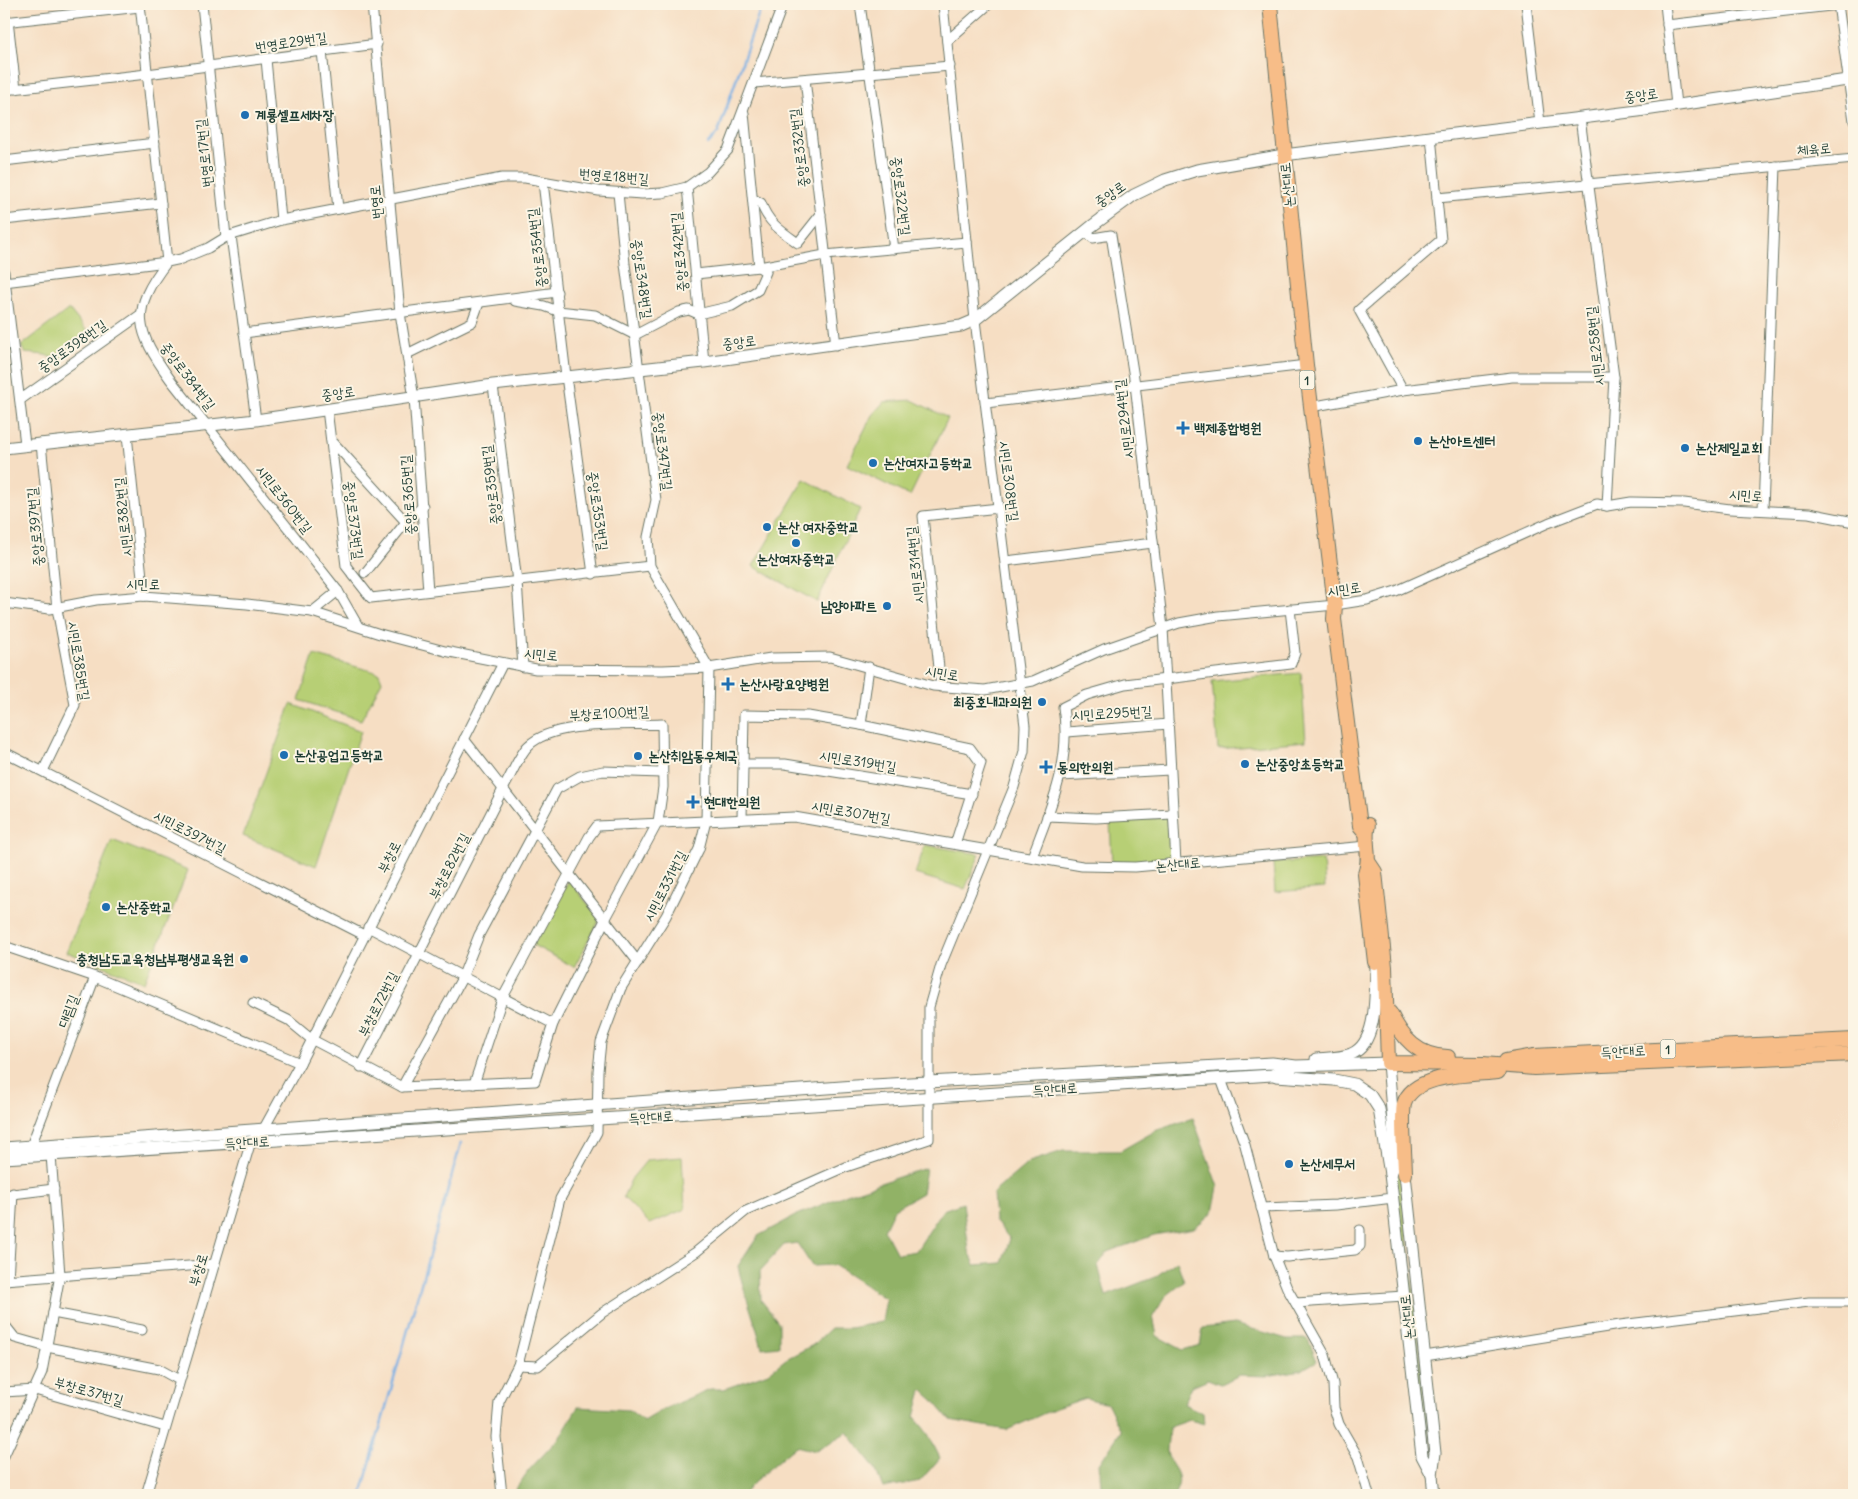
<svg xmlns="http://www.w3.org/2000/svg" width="1858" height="1499" font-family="Delius,'Poor Story',sans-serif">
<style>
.green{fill:#b7cf74;stroke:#6b8654}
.forest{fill:#91b266;stroke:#58784d}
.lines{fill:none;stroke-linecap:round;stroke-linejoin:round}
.stream{stroke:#73ace3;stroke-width:2.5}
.minor-casing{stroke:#6a7566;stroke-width:11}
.tertiary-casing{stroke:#6a7566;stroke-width:13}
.primary-casing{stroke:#6a7566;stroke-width:16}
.minor{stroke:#fff;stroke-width:9}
.tertiary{stroke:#fff;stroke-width:11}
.primary{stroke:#f7bd88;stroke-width:14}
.poi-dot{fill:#1f6fb2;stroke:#fcf5e5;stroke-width:2}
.labels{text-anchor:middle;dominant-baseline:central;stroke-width:4;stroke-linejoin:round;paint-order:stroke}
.shield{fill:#fcf5e5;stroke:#617469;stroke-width:1}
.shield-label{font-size:12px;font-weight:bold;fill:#1f3d34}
.street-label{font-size:14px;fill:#1f3d34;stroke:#fcf5e5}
.poi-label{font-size:14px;font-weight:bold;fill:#1f3d34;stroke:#fcf5e5;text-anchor:start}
</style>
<rect width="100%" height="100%" fill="#fcf5e5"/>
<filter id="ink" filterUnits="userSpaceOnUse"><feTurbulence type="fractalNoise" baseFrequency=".02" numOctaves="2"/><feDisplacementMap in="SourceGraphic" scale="10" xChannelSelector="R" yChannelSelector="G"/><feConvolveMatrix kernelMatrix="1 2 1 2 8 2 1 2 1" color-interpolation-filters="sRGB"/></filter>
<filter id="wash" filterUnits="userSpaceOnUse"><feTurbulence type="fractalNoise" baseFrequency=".0096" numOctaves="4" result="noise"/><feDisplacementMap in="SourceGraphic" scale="20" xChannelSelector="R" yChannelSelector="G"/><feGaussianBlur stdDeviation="1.12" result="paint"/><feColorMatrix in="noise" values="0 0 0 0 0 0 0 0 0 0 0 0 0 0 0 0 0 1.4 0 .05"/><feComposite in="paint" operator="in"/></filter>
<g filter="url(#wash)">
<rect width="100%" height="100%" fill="#f6dec3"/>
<!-- green -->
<g class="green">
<path d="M 69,309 L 91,336 L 58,360 L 45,355 L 25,353 L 21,346 Z"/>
<path d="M 912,400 L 948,418 L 910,496 L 847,465 L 872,415 L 884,402 Z"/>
<path d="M 804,479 L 860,509 L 817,602 L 753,566 Z"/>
<path d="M 314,655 L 379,673 L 382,681 L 361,720 L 299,700 Z"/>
<path d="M 1301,673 L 1306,741 L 1218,749 L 1212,681 Z"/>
<path d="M 291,704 L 361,731 L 316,866 L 243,836 Z"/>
<path d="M 1170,817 L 1173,860 L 1112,865 L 1110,820 Z"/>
<path d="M 112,840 L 188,870 L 144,982 L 67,952 Z"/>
<path d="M 925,845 L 980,854 L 965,889 L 915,874 Z"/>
<path d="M 1323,860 L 1325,888 L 1275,892 L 1273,863 Z"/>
<path d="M 569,880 L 600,919 L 574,967 L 533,945 Z"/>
<path d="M 682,1157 L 685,1209 L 650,1224 L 623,1197 L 632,1178 L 647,1160 Z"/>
<path d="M 1400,1174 L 1431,1453 L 1425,1454 L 1395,1175 Z"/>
</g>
<!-- forest -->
<path class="forest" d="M 1193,1118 L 1218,1187 L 1213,1212 L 1194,1228 L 1154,1235 L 1108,1252 L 1098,1265 L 1106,1296 L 1155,1277 L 1177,1261 L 1184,1282 L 1166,1296 L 1153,1316 L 1157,1336 L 1183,1350 L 1200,1345 L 1203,1328 L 1235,1324 L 1287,1339 L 1308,1339 L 1317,1361 L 1301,1370 L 1267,1376 L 1240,1375 L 1220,1384 L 1208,1379 L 1192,1386 L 1184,1404 L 1203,1413 L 1204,1424 L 1190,1420 L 1170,1427 C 1169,1434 1167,1443 1167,1451 C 1169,1469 1187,1472 1174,1495 L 1102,1495 L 1099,1464 L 1121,1431 L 1108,1404 L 1086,1398 L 1056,1408 L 1007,1430 L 950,1420 L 933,1400 L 922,1390 L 915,1417 L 928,1434 L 940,1458 L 920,1481 L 883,1488 L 875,1468 L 847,1432 L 816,1451 L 796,1446 L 757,1479 L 743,1495 L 517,1495 L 515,1490 L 529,1470 L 559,1438 L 578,1407 L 629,1410 L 644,1421 L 666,1408 L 710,1389 L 724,1389 L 768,1373 L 786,1359 L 813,1345 L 831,1328 L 850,1328 L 882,1322 L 886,1299 L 834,1265 L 812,1266 L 797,1243 L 784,1245 L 760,1271 L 761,1300 L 779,1323 L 779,1346 L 762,1348 C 755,1320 744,1294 738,1266 L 758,1236 L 795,1216 L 847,1194 L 926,1168 L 922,1193 L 894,1209 L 884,1230 L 897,1254 L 916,1251 L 943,1210 L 963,1203 L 969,1251 L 975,1265 L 1002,1263 L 1010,1239 L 995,1221 L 993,1193 L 1029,1162 L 1063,1151 L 1120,1151 L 1157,1130 Z"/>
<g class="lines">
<!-- stream -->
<g class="stream">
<path d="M 708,144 L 718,133 L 762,4"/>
<path d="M 361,1495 L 461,1143"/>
</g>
</g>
</g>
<g filter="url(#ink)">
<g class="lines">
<defs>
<g id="minor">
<path d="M 140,4 L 167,262 C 129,311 136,331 170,379 L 338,591 L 358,626"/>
<path d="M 202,4 L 226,237"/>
<path d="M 372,4 L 400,313 L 414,398 L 428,591"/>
<path d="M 860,4 L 894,249"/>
<path d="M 1526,4 L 1540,123"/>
<path d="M 1665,4 L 1676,105"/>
<path d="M 1838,4 L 1854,121"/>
<path d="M 8,21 L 16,89"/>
<path d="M 4,22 L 140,7"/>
<path d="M 1667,25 L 1839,5"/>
<path d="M 947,41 L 989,4"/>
<path d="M 322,51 L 338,209"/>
<path d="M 266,59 L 281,220"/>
<path d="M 805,79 L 836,345"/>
<path d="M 754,83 L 950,66"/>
<path d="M 4,90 L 147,74 L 377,44"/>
<path d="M 744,113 L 759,267"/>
<path d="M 1580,118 L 1614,377 L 1607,506"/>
<path d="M 4,161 L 155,143"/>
<path d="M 543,182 L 566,376 L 593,574"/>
<path d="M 687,187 L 704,362"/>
<path d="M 618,193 L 625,264 L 656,500 L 648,537 L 650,566 L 709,668"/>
<path d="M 1437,198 L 1854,159"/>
<path d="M 753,199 L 761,203 C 768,223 781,231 798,243 L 821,214"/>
<path d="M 4,220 L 161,203"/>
<path d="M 1085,231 L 1093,238 L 1111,235 L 1135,384 L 1163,628 L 1176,863"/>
<path d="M 231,236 L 256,420"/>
<path d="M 4,272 L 25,444"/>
<path d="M 696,274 L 759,267 L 825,255 L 967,242"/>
<path d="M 4,282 L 167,262 L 181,259 L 208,248 L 226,237 L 281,220 L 502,178 L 525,178 L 599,191 L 642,194 L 662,193 L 687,187 L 708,172 L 728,150 L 783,4"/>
<path d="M 515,301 L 544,306 L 558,311 L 595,315 L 635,335 L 679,312 L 689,310 L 698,314 L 732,306 L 758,290 L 766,272 L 759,267"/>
<path d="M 244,333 L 557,292"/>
<path d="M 407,354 L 472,322 L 479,303"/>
<path d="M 493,385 L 517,582 L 523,667"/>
<path d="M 1403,390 L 1359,310 L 1441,240 L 1431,136"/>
<path d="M 20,400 L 140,315"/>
<path d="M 986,403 L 1306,365"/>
<path d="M 1310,407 L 1403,390 L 1512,377 L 1614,377"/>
<path d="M 327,409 L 346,566 L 371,598 L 650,566"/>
<path d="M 127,435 L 144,596"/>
<path d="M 331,440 L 406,522 L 423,506"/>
<path d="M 41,443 L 57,609 L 75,705 L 43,771"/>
<path d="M 1763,510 L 1776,166"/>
<path d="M 1006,561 L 1153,543"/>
<path d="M 365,573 L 406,522"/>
<path d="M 4,603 L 49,609 L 96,600 L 144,596 L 247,604 L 312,612 L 380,634 L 445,651 L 536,669 L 663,670 L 709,668 L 771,658 L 830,657 L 933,686 L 985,690 L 1033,681 L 1104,649 L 1179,623 L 1218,616 L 1335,605 L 1367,600 L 1396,591 L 1548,523 L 1597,504 L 1607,506 L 1631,502 L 1684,503 L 1730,509 L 1809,513 L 1854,522"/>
<path d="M 312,612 L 338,591"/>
<path d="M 709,668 L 706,821 L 699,849 L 666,916 L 621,988 L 601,1042 L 598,1071 L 597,1132 L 560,1199 L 518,1365 L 538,1366 L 602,1313 L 696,1252 L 746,1211 L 846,1167 L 929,1139 L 929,1007 L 941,965 L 1014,787 L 1024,751 L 1025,726 L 975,320 L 943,4"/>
<path d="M 941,687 L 923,516 L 999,508"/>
<path d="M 861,725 L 869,667"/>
<path d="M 1067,732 L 1169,724"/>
<path d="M 464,739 L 638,962"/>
<path d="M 4,752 L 364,935"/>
<path d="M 743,764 L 785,764 L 972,794"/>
<path d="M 1061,776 L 1170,770"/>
<path d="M 1047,816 L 1096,818 L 1172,814"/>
<path d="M 742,819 L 744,715 L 808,716 L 861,725 L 970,748 L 981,763 L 955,844"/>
<path d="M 1032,857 C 1051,806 1072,762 1063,707 L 1087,695 L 1125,684 L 1291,664 L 1295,653 L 1290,609"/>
<path d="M 368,927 L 553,1024"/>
<path d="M 4,946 L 95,977 L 300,1063"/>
<path d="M 253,1003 L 288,1020 L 311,1039 L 402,1087 L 535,1081 L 553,1024 L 605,920 L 658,822 L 663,787 L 662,724 C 626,726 554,720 528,746 C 519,755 510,778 503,789 L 361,1067"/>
<path d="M 1221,1079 L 1245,1145 L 1274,1256 L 1287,1288 L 1325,1355 L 1333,1384 L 1334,1408 L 1339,1424 L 1358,1457 L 1369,1495"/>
<path d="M 474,1084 L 502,999 L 589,837 L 597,826 L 794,817 L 1082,866 L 1135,867 L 1367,846"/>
<path d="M 402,1087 L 462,978 L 479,935 L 557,789 L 580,776 L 603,771 L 661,773"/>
<path d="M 31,1146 L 95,977"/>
<path d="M 4,1195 L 54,1189"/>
<path d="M 1261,1208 L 1336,1205 L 1393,1198"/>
<path d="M 1274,1256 L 1287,1257 L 1355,1250 L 1360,1246 L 1360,1230"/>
<path d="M 4,1280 L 215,1264"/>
<path d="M 8,1280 L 13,1193"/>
<path d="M 1296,1303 L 1404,1296"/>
<path d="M 53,1313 L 142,1330"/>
<path d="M 4,1324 L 15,1338 L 47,1347 L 159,1369 L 179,1380"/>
<path d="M 1425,1356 L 1620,1325 L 1809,1302 L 1854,1302"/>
<path d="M 4,1392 L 35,1390 L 165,1427"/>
<path d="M 4,1456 L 42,1372 L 60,1275 L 51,1155"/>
<path d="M 146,1495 L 251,1141 L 263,1130 L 300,1063 L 503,663"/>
<path d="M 502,1495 L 496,1437 L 499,1402 L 518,1365"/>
</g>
<g id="tertiary">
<path d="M 4,448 L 256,420 L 493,385 L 704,362 L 961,326 L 975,320 L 1092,226 L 1134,195 L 1165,180 L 1197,170 L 1284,155 L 1638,111 L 1854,79"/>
<path d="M 1316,1059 C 1327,1058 1341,1058 1351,1054 C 1378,1044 1375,992 1376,968"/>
<path d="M 1276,1076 L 1334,1080 L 1354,1084 L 1370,1095 L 1379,1109 L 1390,1174 L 1422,1456 L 1432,1475"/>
<path d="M 4,1148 L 855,1086 L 1272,1063 L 1296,1066 L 1388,1063 L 1396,1158 L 1390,1174"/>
<path d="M 4,1158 L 1272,1075 L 1293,1067"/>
<path d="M 1402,1168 L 1405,1174 L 1435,1453 L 1432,1475 L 1434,1495"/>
</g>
<g id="primary">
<path d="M 1270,4 L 1306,365 L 1335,605 L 1334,619 L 1360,826 L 1366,833"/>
<path d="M 1368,825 C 1363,842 1372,855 1365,874 L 1375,962"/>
<path d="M 1369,863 L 1375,872 L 1385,967 L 1388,1063 L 1483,1064 L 1534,1068 L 1854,1054"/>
<path d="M 1390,1013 C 1402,1038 1418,1057 1448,1057"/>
<path d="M 1506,1061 L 1534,1056 L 1854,1040"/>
<path d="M 1405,1174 C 1405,1159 1401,1117 1404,1104 C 1413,1073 1471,1075 1498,1072"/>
</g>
</defs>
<!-- minor casing -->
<use href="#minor" class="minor-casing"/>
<!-- tertiary casing -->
<use href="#tertiary" class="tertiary-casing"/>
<!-- primary casing -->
<use href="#primary" class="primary-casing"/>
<!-- minor -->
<use href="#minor" class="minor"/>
<!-- tertiary -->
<use href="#tertiary" class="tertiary"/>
<!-- primary -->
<use href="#primary" class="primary"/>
</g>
</g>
<!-- markers -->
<g class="poi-dot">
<circle cx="245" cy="115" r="5"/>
<path d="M1180.5 420.5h5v5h5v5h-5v5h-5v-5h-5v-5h5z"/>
<circle cx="1418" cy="441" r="5"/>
<circle cx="1685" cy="448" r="5"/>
<circle cx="873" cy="463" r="5"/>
<circle cx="767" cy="527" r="5"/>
<circle cx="796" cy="543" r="5"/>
<circle cx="887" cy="606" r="5"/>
<path d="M725.5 676.5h5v5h5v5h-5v5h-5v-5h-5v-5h5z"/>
<circle cx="1042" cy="702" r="5"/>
<circle cx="284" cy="755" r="5"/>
<circle cx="638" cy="756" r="5"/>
<circle cx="1245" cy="764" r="5"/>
<path d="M1043.5 759.5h5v5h5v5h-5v5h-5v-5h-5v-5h5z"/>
<path d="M690.5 794.5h5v5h5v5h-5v5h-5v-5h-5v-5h5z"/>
<circle cx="106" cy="907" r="5"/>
<circle cx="244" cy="959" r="5"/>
<circle cx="1289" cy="1164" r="5"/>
</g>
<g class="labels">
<!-- shield labels -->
<g class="shield">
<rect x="1299.5" y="370.5" width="15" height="19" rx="4"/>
<rect x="1660.5" y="1039.5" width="15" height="19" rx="4"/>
</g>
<g class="shield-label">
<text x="1307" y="380">1</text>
<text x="1668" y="1049">1</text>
</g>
<!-- street labels -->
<g class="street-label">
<text transform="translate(291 42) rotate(-8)">번영로29번길</text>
<text transform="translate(1641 95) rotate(-8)">중앙로</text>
<text transform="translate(799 148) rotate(-97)">중앙로332번길</text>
<text transform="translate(1814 149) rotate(-5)">체육로</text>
<text transform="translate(204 153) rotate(-96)">번영로17번길</text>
<text transform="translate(614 176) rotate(5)">번영로18번길</text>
<text transform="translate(1287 185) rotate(-96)">논산대로</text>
<text transform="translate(1110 194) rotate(-35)">중앙로</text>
<text transform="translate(901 196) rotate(83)">중앙로322번길</text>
<text transform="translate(376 202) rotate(-95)">번영로</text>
<text transform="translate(537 248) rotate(-97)">중앙로354번길</text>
<text transform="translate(679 252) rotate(-95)">중앙로342번길</text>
<text transform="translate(642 279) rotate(82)">중앙로348번길</text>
<text transform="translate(739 342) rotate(-7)">중앙로</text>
<text transform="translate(72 346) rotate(-35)">중앙로398번길</text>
<text transform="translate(1595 346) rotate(-96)">시민로258번길</text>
<text transform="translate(188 376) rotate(53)">중앙로384번길</text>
<text transform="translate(338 393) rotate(-8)">중앙로</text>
<text transform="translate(1124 419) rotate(-97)">시민로294번길</text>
<text transform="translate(663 451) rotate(83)">중앙로347번길</text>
<text transform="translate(1009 481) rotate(83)">시민로308번길</text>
<text transform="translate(491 485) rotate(-97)">중앙로359번길</text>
<text transform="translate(408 495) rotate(-94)">중앙로365번길</text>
<text transform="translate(1746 495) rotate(4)">시민로</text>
<text transform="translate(284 499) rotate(52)">시민로360번길</text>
<text transform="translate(598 511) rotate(82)">중앙로353번길</text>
<text transform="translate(123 517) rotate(-96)">시민로382번길</text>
<text transform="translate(354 520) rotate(83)">중앙로373번길</text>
<text transform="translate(35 527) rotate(-95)">중앙로397번길</text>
<text transform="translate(915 565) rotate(-96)">시민로314번길</text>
<text x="143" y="584">시민로</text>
<text transform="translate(1344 589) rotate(-8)">시민로</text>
<text transform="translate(541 654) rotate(5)">시민로</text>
<text transform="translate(79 661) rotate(81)">시민로385번길</text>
<text transform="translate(942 673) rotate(9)">시민로</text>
<text transform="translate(609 713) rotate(-3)">부창로100번길</text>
<text transform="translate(1112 713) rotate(-3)">시민로295번길</text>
<text transform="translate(858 761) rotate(9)">시민로319번길</text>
<text transform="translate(851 812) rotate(10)">시민로307번길</text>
<text transform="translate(190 832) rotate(27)">시민로397번길</text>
<text transform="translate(389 857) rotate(-63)">부창로</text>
<text transform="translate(1178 864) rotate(-5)">논산대로</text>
<text transform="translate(449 866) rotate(-63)">부창로82번길</text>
<text transform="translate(665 886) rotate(-63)">시민로331번길</text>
<text transform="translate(378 1004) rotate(-63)">부창로72번길</text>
<text transform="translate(68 1011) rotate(-69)">대림길</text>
<text transform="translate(1623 1051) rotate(-3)">득안대로</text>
<text transform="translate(1055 1089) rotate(-4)">득안대로</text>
<text transform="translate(651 1117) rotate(-4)">득안대로</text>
<text transform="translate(247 1142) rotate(-3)">득안대로</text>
<text transform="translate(198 1270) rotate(-73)">부창로</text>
<text transform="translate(1407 1317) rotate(-96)">논산대로</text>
<text transform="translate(89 1391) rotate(16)">부창로37번길</text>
</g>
<!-- poi labels -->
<g class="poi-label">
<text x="255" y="115">계룡셀프세차장</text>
<text x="1194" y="428">백제종합병원</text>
<text x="1428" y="441">논산아트센터</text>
<text x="1695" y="448">논산제일교회</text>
<text x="883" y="463">논산여자고등학교</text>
<text x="777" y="527">논산 여자중학교</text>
<text x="796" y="559" text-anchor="middle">논산여자중학교</text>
<text x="877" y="606" text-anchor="end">남양아파트</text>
<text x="739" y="684">논산사랑요양병원</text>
<text x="1032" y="702" text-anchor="end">최중호내과의원</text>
<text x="294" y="755">논산공업고등학교</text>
<text x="648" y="756">논산취암동우체국</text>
<text x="1255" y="764">논산중앙초등학교</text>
<text x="1057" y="767">동의한의원</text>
<text x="704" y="802">현대한의원</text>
<text x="116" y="907">논산중학교</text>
<text x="234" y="959" text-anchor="end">충청남도교육청남부평생교육원</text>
<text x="1299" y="1164">논산세무서</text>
</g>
</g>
<!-- margin -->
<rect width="1858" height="1499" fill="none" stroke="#fcf5e5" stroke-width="20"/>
</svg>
